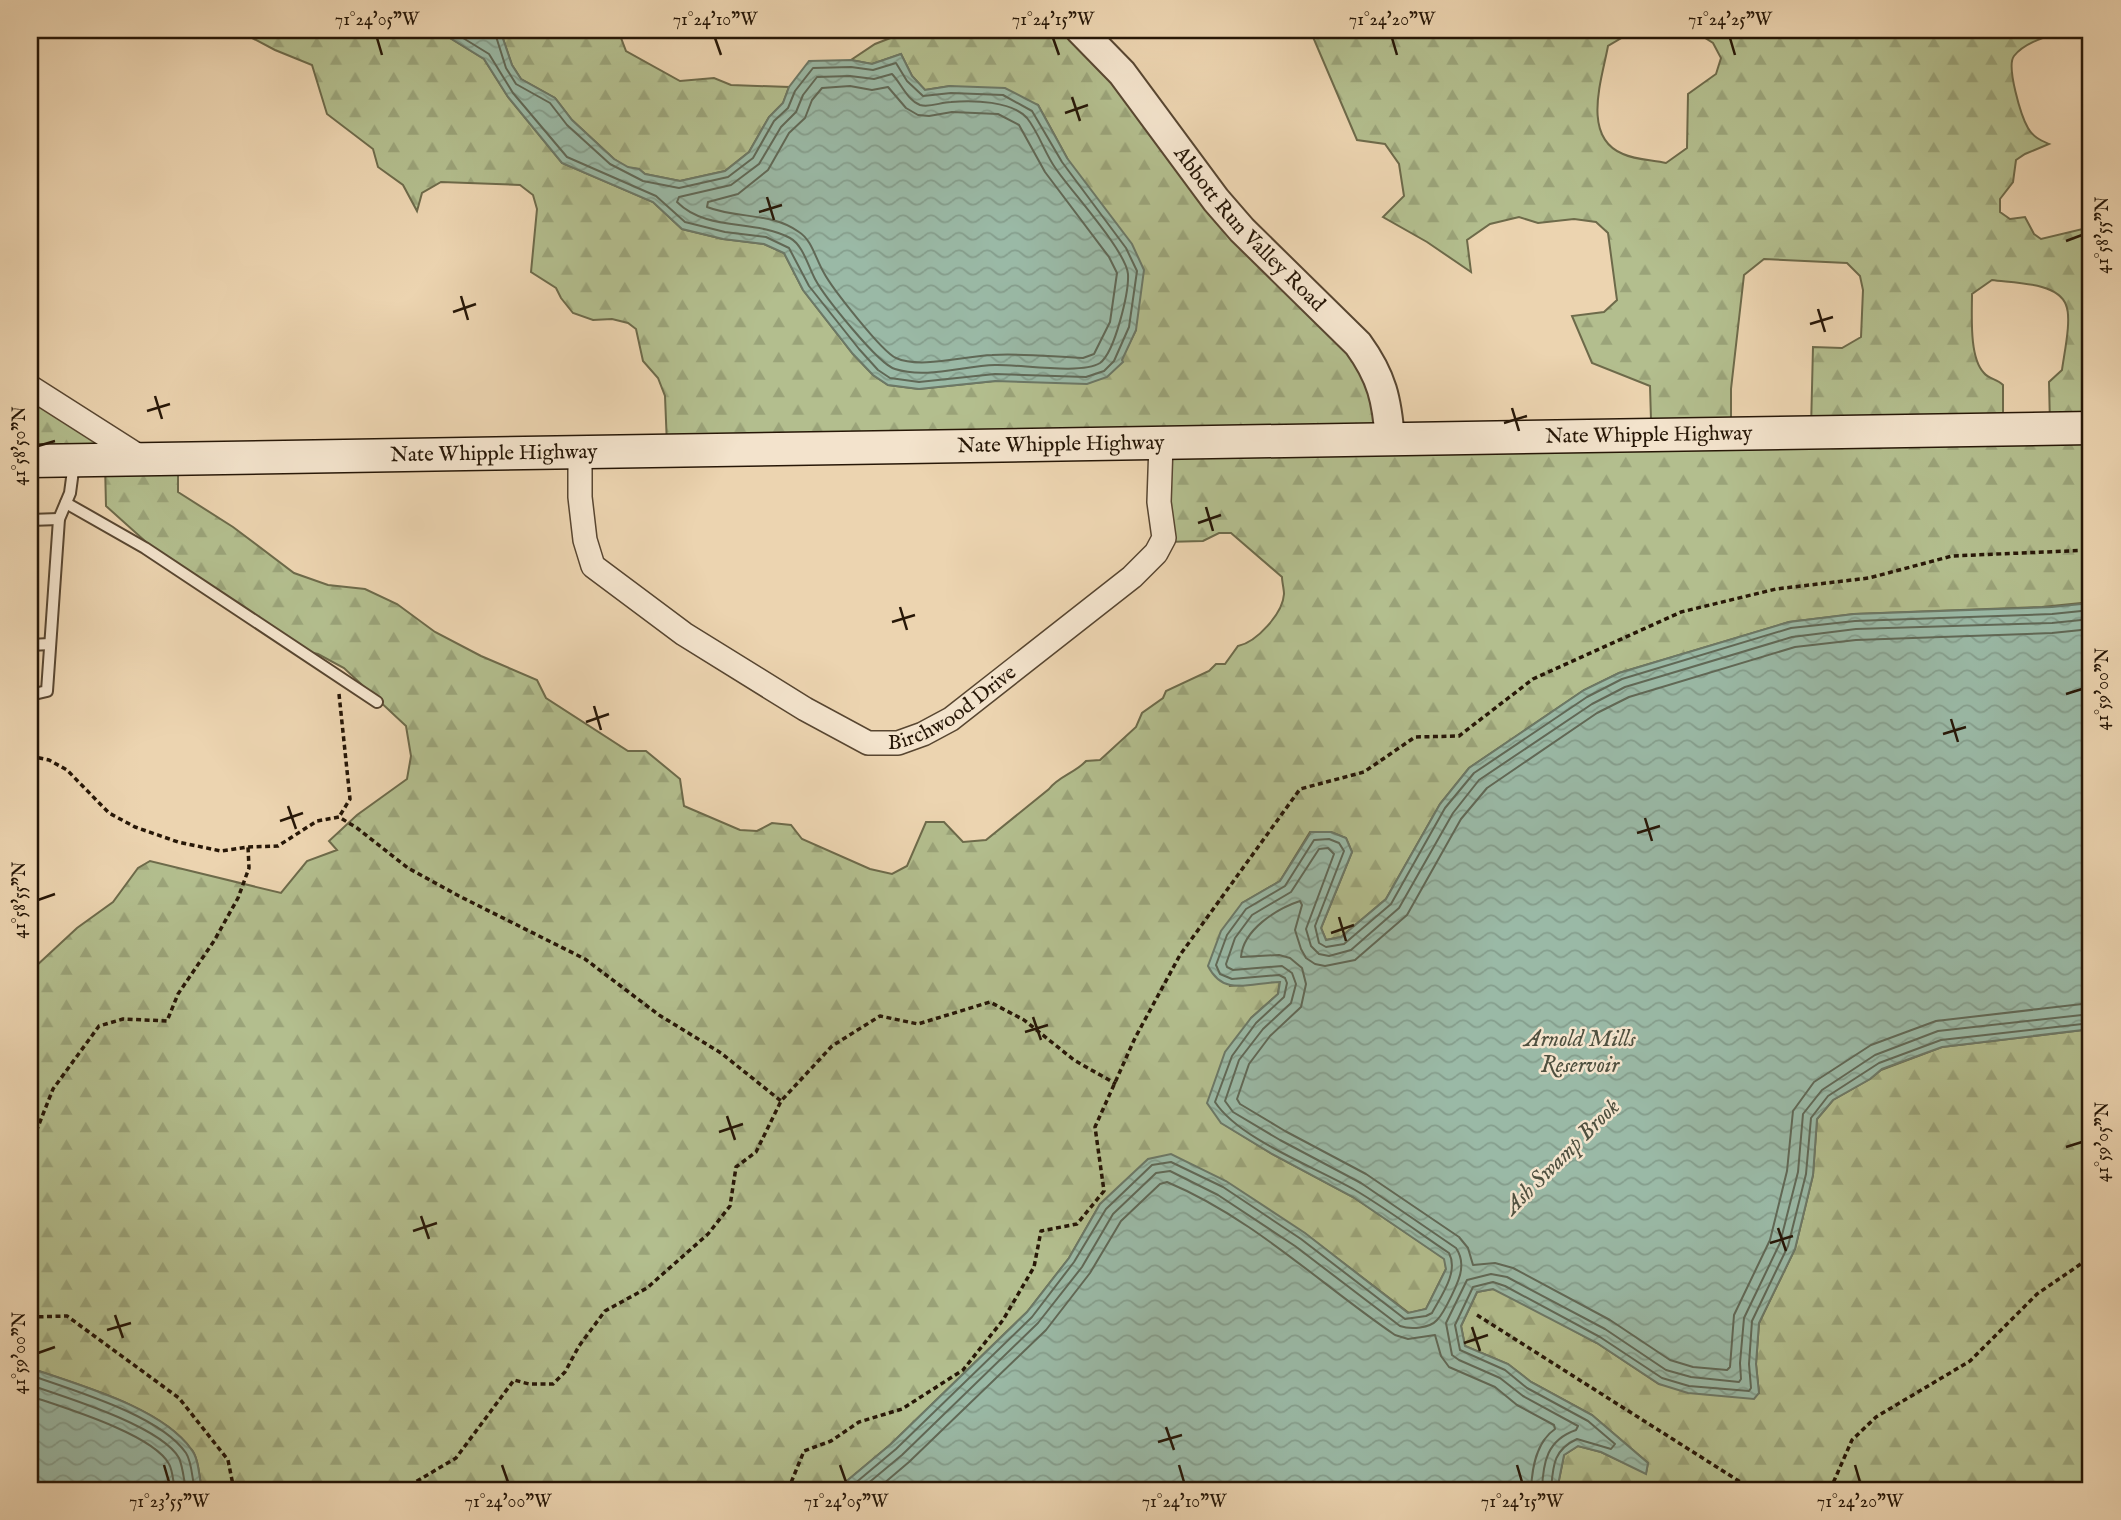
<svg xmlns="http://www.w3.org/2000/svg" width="2121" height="1520" font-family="'IM FELL English',serif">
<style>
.forest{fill:url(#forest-firs);stroke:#6d6a4a;stroke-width:2;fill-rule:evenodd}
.water{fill:url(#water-waves);stroke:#6c7866;stroke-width:2}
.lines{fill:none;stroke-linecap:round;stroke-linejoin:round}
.shore{stroke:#606856;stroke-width:2}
.service-casing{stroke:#584631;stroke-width:14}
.minor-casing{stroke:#584631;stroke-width:26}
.tertiary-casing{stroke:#584631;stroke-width:32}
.secondary-casing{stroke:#271707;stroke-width:35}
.path{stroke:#271707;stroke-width:3.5;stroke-dasharray:5 3.5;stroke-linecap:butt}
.service{stroke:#f3e3cc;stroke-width:10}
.minor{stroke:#f3e3cc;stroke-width:23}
.tertiary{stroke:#f3e3cc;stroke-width:28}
.secondary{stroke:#f3e3cc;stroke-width:32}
.ticks{fill:none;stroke:#271707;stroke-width:2.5}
.labels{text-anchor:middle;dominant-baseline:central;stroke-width:5;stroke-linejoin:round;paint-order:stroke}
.street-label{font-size:21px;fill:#271707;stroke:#f3e3cc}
.water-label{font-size:23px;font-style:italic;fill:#4f503f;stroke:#f3e3cc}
.neatline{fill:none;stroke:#271707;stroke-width:2.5}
.ticks-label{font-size:18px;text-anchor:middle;fill:#271707}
</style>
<defs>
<pattern id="forest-firs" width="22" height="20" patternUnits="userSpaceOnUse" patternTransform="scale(1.75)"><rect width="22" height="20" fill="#b3be8e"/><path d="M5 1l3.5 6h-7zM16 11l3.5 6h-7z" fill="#9aa379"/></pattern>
<pattern id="water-waves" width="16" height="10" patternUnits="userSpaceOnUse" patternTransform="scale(1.75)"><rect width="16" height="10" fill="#9ab9a6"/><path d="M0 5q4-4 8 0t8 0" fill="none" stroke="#859e8d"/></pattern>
</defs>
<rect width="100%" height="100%" fill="#ecd4b0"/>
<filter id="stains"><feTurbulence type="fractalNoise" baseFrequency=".00286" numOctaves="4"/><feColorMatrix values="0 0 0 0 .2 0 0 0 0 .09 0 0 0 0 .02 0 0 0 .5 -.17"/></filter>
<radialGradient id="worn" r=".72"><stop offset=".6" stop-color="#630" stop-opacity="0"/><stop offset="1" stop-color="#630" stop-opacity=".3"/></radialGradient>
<!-- forest -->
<g class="forest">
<path d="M 237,30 L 437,30 L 484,59 L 508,97 L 562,163 L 653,202 L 682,229 L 723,239 L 764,244 L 784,253 L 803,290 L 853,354 L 873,375 L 888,385 L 919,389 L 995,381 L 1121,360 L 1136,330 L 1067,158 L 1038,105 L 950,86 L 925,90 L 912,76 L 901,54 L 872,64 L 851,60 L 875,44 L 911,30 L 1083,30 L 1358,340 L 1386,431 L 1651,420 L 1650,386 L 1592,363 L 1572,316 L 1604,312 L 1617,300 L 1608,233 L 1596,222 L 1574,219 L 1538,223 L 1519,217 L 1490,224 L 1467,240 L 1471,272 L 1427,242 L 1383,217 L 1404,196 L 1399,164 L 1385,144 L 1357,140 L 1310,30 L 1635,30 L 1608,46 C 1602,79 1581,137 1623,154 C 1636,160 1653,160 1666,163 L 1687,148 L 1688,94 L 1716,74 L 1721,58 L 1713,43 L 1699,34 L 1697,30 L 2067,30 C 2050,36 2026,41 2014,56 C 2006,66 2021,116 2028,128 C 2033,137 2040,140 2049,144 L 2025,154 L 2016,160 L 2013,182 L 2000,199 L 2000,212 L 2010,219 L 2025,217 L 2034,234 L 2041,239 L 2091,227 L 2091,602 L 2042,607 L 1854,614 L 1789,622 L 1619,673 L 1584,690 L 1469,768 L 1440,804 L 1386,899 L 1341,937 L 1326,940 L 1321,928 L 1352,852 L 1346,838 L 1331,832 L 1310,832 L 1280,881 L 1242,903 L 1230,986 L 1280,981 L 1278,994 L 1251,1018 L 1222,1123 L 1272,1154 L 1353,1197 L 1445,1259 L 1446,1269 L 1426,1309 L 1409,1313 L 1304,1233 L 1100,1204 L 1069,1258 L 1027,1312 L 891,1444 L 836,1490 L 202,1490 C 199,1478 199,1458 191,1449 C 161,1407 78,1385 30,1368 L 30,968 L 35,967 L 77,928 L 113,902 L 138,868 L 150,861 L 281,893 L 307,861 L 337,850 L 329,841 L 357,815 L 407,779 L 411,756 L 406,726 L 344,668 L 318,654 L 291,648 L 185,577 L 106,506 L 105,464 L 30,458 L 30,376 L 128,446 L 178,457 L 178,492 L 233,527 L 294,573 L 328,585 L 365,589 L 397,604 L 435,632 L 481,656 L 537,680 L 546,698 L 628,751 L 646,751 L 680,779 L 684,806 L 740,830 L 757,831 L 772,823 L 791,825 L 802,839 L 870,869 L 892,874 L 907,866 L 926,822 L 944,822 L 963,842 L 986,840 L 1049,789 C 1059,776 1075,773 1086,761 L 1100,760 L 1136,727 L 1142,713 L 1163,698 L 1166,691 L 1209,671 L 1216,664 L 1225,664 L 1238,646 C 1257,642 1283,613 1284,594 C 1284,589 1282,582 1282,577 L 1231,533 L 1219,533 L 1203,541 L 1166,542 L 1153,439 L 667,445 L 665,396 L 658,378 L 643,361 L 636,329 L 628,323 L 612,319 L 593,320 L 573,313 L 561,298 L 556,288 L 531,272 L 537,209 L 533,195 L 520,185 L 441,182 L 422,193 L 417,211 L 403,185 L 378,167 L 373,149 L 327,114 L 312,65 L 275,50 ZM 1764,259 L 1847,263 L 1860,276 L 1863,290 L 1861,337 L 1842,348 L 1813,347 L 1811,429 L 1731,425 L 1731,389 L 1744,275 ZM 1992,280 C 2013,283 2058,282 2066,305 C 2072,319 2064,354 2062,370 L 2049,382 L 2050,424 L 2003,424 L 2003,385 C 1997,379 1989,379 1984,373 C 1969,358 1972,315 1972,294 Z"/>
<path d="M 500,30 L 618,30 L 626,51 L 680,81 L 714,78 L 731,85 L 789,87 L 783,103 L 769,117 L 749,152 L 725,171 L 680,181 L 645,174 L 639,169 L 628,168 L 614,159 L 572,120 L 555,98 L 521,79 L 512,65 Z"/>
<path d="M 2091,1029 L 2091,1490 L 1557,1490 L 1564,1455 L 1578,1446 L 1601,1452 L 1646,1473 L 1648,1463 L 1592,1415 L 1531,1382 L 1508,1364 L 1465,1346 L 1461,1326 L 1477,1292 L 1493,1289 L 1502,1292 L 1597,1343 L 1659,1384 L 1759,1393 L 1756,1364 L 1759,1323 L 1795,1249 L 1813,1175 L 1817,1119 L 1833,1100 L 1870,1079 L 1881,1070 L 1942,1047 Z"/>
</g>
<!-- water -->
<g class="water">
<path d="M 437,30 L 500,30 L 512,65 L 521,79 L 555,98 L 572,120 L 614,159 L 628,167 L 639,169 L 645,174 L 680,181 L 725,171 L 749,152 L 769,117 L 783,103 L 789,87 L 809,61 L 851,60 L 872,64 L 901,54 L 912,76 L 925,90 L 950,86 L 1005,88 L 1038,105 L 1067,158 L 1132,244 L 1144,270 L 1136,330 L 1122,360 L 1123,362 L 1107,377 L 1087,384 L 995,381 L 919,389 L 888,385 L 873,375 L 853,354 L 803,290 L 784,253 L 764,244 L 723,239 L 682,229 L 653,202 L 562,163 L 508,97 L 484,59 Z"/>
<path d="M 2091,603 L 2091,1029 L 1942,1047 L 1882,1069 L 1870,1079 L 1833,1100 L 1817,1119 L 1813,1175 L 1795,1249 L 1759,1323 L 1756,1364 L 1759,1393 L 1754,1399 L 1688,1393 L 1659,1384 L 1597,1343 L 1493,1289 L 1477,1292 L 1461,1326 L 1465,1346 L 1508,1364 L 1531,1382 L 1592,1415 L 1648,1463 L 1646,1474 L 1601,1452 L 1578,1446 L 1564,1455 L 1557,1490 L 836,1490 L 891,1444 L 1027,1312 L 1069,1258 L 1100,1204 L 1148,1159 L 1171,1154 L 1226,1181 L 1305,1233 L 1408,1313 L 1426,1309 L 1446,1269 L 1444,1259 L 1353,1197 L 1272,1154 L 1221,1123 L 1207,1103 L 1225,1052 L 1251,1018 L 1278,994 L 1280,982 C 1252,982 1224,998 1208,966 L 1221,931 L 1242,903 L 1280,881 L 1311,832 L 1331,832 L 1346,838 L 1352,852 L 1321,928 L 1326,940 L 1341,937 L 1386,899 L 1440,804 L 1469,768 L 1584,690 L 1619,673 L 1789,622 L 1854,614 L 2052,607 Z"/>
<path d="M 30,1368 C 78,1385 161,1407 191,1449 C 199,1458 199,1478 202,1490 L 30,1490 Z"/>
</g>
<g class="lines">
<!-- shore -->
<g class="shore">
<path d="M 450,30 L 489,54 L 513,93 L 567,157 L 656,196 L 685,222 L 725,232 L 766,237 L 789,248 L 809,286 L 859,349 L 878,370 L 890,378 L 919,382 L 995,374 L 1086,377 L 1104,371 L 1114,361 L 1129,327 L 1137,271 L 1126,248 L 1062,162 L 1032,111 L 1003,95 L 951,93 L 923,96 L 907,81 L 896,63 L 873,70 L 851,67 L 813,68 L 795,91 L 788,108 L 774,121 L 753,158 L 728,177 L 679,188 L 643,181 L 610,164 L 567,125 L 550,103 L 516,84 L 506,68 L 494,30"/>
<path d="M 892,74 C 901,83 907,100 920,105 C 930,108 941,102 951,102 C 973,100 1012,101 1027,118 C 1039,133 1045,154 1056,169 C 1071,191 1126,251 1128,274 C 1129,292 1115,352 1100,363 C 1081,375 1019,364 995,365 C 963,366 926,379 895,369 C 878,364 824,296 815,279 C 808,266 803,245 790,238 C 755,219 707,232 677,202 L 679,197 L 731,185 L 759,164 L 781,127 L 796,112 L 803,95 L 817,77 L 850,76 L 874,79 Z"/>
<path d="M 850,86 L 872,90 L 888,87 L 906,108 L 918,115 L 929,116 L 952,112 L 998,114 L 1019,125 L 1045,172 L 1109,257 L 1117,273 L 1110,322 L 1094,354 L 1083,358 C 1053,357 1022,353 992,355 C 965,356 920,369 896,358 C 882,352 832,288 824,273 C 816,260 812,240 799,232 C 772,212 737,219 707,207 L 708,202 L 738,194 L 768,170 L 789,133 L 805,118 L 812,100 L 822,88 Z"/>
<path d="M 2091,629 L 2052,633 L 1856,640 L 1795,647 L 1629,697 L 1597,713 L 1487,788 L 1461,819 L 1407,915 L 1355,960 L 1325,966 L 1315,964 L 1306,958 L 1301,949 L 1295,930 L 1302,905 L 1300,901 C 1276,909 1243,930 1241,957 L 1279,955 L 1290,958 L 1302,968 L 1306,984 L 1301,1007 L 1270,1036 L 1249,1064 L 1237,1099 L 1240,1104 L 1285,1131 L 1366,1174 L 1459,1237 L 1468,1248 L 1473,1265 L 1495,1263 L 1513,1268 L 1610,1320 L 1670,1360 L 1693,1367 L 1727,1370 L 1730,1367 L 1734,1315 L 1770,1240 L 1787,1171 L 1793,1111 L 1814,1082 L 1871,1045 L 1936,1021 L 2091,1003"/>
<path d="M 30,1375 C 72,1390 160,1415 186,1453 C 192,1462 192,1479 195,1490"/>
<path d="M 30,1385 C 65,1397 161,1426 179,1458 C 183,1467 184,1481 186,1490"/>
<path d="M 30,1396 C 62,1407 153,1434 169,1464 C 173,1471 173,1482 175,1490"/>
<path d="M 847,1490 L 896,1449 L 1032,1317 L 1074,1262 L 1106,1209 L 1152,1165 L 1171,1162 L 1223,1187 L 1301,1239 L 1405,1319 L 1426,1316 L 1432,1313 C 1441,1296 1459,1272 1449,1253 C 1418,1232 1387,1209 1355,1190 C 1315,1167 1239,1139 1215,1102 L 1232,1056 L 1256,1023 L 1284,997 L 1287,983 L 1285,978 L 1279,975 L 1232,979 L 1220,974 L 1216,965 L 1227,935 L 1246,909 L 1285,886 L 1314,840 L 1329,839 L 1339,843 L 1344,851 L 1315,926 L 1319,943 L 1326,947 L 1344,944 L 1391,904 L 1445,808 L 1474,773 L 1587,697 L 1622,679 L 1791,628 L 1855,621 L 2052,614 L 2091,610"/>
<path d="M 860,1490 L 902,1455 L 1038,1323 L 1082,1267 L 1113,1214 L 1156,1173 L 1170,1171 L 1218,1195 L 1295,1246 L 1400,1326 C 1411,1330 1430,1328 1437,1320 C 1444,1313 1461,1279 1461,1269 C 1462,1262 1460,1254 1456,1248 L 1361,1183 L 1280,1140 L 1233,1112 L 1225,1101 L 1239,1060 L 1263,1029 L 1291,1003 L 1296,984 L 1292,973 L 1282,966 L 1233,970 L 1227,967 L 1226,964 L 1235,938 L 1252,915 L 1291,892 L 1319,849 L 1328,848 L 1334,854 L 1306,929 L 1311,946 L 1319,954 L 1329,956 L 1351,950 L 1399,908 L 1453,813 L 1479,780 L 1592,704 L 1625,687 L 1792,637 L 1856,629 L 2052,623 L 2091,619"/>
<path d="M 876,1490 L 909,1462 L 1046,1330 L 1090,1273 L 1121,1221 L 1160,1184 L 1167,1182 C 1253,1218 1320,1284 1395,1335 L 1408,1339 L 1435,1335 L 1441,1356 L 1449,1367 L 1495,1387 L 1517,1405 L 1554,1425 L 1555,1429 C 1536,1442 1532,1468 1531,1490"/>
<path d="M 1542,1490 C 1543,1462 1547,1440 1576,1430 L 1578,1426 L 1523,1396 L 1500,1378 L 1459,1360 L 1452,1355 L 1446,1323 L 1467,1280 L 1491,1274 L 1507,1277 L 1605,1329 L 1666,1370 L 1691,1377 L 1739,1382 L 1741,1379 L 1740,1363 L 1744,1318 L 1780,1243 L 1798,1172 L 1803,1114 L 1822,1090 L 1875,1055 L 1938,1031 L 2091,1014"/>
<path d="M 1551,1490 C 1553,1466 1553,1450 1577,1439 L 1611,1449 L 1615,1444 L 1588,1421 L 1527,1388 L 1505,1370 L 1460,1350 L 1455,1325 L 1473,1287 L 1493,1282 L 1505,1286 L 1600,1337 L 1662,1378 L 1689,1386 L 1749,1391 L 1751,1388 L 1749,1364 L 1752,1321 L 1788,1246 L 1806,1174 L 1811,1118 L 1828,1096 L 1879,1063 L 1941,1040 L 2091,1023"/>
</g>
<defs>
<g id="service">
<path d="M 66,503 L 145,548 L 377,702"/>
<path d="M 30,520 L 59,519"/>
<path d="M 30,645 L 50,644"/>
<path d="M 30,695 L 47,691 L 59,519 L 70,493 L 74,463"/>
</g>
<g id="minor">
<path d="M 30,387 L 143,459"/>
<path id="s1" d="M 580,452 L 580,497 L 585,540 L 593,566 L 684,634 L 805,709 L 868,743 L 898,743 L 923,734 L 951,719 L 1132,577 L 1156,553 L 1164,538 L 1159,502 L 1161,444"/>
</g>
<g id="tertiary">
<path id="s2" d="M 1080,30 L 1122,73 L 1216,200 L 1242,230 L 1358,344 C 1382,377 1387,400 1390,440"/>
</g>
<g id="secondary">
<path id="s3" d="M 30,461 L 2091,428"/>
</g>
</defs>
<!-- service casing -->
<use href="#service" class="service-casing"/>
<!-- minor casing -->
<use href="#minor" class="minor-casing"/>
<!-- tertiary casing -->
<use href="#tertiary" class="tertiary-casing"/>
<!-- secondary casing -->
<use href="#secondary" class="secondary-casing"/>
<!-- path -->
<g class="path">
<path d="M 339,694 L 350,799 L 339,817"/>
<path d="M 30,756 L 49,760 L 67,770 L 109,813 L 135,827 L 178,842 L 221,851 L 248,847 L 278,846 L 317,821 L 339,817 L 357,828 L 408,868 L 459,896 L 585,959 L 659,1015 L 721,1053 L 781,1101"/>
<path d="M 30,1147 L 53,1089 L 99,1026 L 123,1019 L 167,1021 L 178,994 L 214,941 L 238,898 L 249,868 L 248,847"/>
<path d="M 1477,1315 L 1753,1490"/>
<path d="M 30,1317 L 67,1316 L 179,1398 L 228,1460 L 234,1490"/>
<path d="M 312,1490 L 318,1488 L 338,1490"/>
<path d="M 402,1490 L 456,1458 L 514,1380 L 529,1384 L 553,1384 L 565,1372 L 579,1346 L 605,1311 L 647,1288 L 708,1234 L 730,1206 L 736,1167 L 756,1152 L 781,1101 L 832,1046 L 880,1016 L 918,1024 L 990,1002 L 1024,1020 L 1074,1060 L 1116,1084"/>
<path d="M 788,1490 L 804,1451 L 831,1441 L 859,1422 L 902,1409 L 963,1370 L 1003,1320 L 1034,1267 L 1041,1231 L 1077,1224 L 1104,1191 L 1095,1127 L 1135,1038 L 1180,955 L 1300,789 L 1364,772 L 1415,737 L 1459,736 L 1533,679 L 1681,612 L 1776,589 L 1869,578 L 1952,556 L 2091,550"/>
<path d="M 1830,1490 L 1852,1440 L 1876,1417 L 1970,1361 L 2037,1294 L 2091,1257"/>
</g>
<!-- service -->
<use href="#service" class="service"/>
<!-- minor -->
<use href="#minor" class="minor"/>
<!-- tertiary -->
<use href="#tertiary" class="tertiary"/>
<!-- secondary -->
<use href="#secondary" class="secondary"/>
</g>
<!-- ticks -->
<path class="ticks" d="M 377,38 L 382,55M 715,38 L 721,55M 1053,38 L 1059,55M 1392,38 L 1397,55M 1730,38 L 1735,55M 1072,97 L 1080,121M 1065,113 L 1088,105M 767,197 L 774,220M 759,212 L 782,205M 2066,241 L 2082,235M 461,296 L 468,320M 1818,309 L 1825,332M 453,312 L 476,304M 1810,324 L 1833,317M 155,396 L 162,419M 1512,408 L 1519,431M 147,411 L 170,404M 1504,423 L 1527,416M 38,446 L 55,441M 1206,507 L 1213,531M 1198,523 L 1221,515M 900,607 L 907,630M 892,622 L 915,615M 2066,694 L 2082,689M 594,706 L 601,730M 1951,719 L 1958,742M 586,722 L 609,714M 1943,734 L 1966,727M 288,806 L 296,829M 1645,818 L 1652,841M 280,821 L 303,813M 1637,833 L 1660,826M 38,900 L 55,894M 1339,917 L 1346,941M 1331,933 L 1354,925M 1033,1017 L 1041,1040M 1025,1032 L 1048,1025M 727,1116 L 735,1140M 719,1132 L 743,1124M 2066,1147 L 2082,1142M 421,1216 L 429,1239M 1778,1228 L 1786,1251M 413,1231 L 437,1223M 1770,1243 L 1793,1236M 115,1315 L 123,1338M 1472,1327 L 1480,1351M 107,1330 L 131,1323M 1464,1343 L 1488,1335M 38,1353 L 55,1347M 1166,1427 L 1174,1450M 1158,1442 L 1182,1435M 164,1465 L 169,1482M 502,1465 L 508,1482M 840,1465 L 846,1482M 1179,1465 L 1184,1482M 1517,1465 L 1522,1482M 1855,1465 L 1860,1482"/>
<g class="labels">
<!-- street labels -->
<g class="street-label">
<text stroke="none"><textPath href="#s2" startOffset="262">Abbott Run Valley Road</textPath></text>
<text stroke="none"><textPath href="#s3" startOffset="1619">Nate Whipple Highway</textPath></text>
<text stroke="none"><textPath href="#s3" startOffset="1031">Nate Whipple Highway</textPath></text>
<text stroke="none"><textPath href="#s3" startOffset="464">Nate Whipple Highway</textPath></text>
<text stroke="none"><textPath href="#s1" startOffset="537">Birchwood Drive</textPath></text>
</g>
<!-- water labels -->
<g class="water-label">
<text x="1580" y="1039">Arnold Mills<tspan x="1580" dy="26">Reservoir</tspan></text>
<text transform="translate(1562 1157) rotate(-45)">Ash Swamp Brook</text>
</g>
</g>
<!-- margin -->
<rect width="2121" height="1520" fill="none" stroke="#ecd4b0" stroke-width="77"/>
<rect x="38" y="38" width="2044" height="1444" class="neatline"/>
<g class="ticks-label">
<text x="377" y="25">71°24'05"W</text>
<text x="715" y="25">71°24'10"W</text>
<text x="1053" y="25">71°24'15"W</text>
<text x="1392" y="25">71°24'20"W</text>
<text x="1730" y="25">71°24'25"W</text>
<text transform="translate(2102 235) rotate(-90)" y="6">41°58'55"N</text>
<text transform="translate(19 446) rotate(-90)" y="6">41°58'50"N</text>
<text transform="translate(2102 689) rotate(-90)" y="6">41°59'00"N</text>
<text transform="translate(19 900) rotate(-90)" y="6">41°58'55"N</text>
<text transform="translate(2102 1142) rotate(-90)" y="6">41°59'05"N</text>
<text transform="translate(19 1353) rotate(-90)" y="6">41°59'00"N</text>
<text x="169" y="1507">71°23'55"W</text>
<text x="508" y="1507">71°24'00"W</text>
<text x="846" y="1507">71°24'05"W</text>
<text x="1184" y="1507">71°24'10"W</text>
<text x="1522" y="1507">71°24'15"W</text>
<text x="1860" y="1507">71°24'20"W</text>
</g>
<rect width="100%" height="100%" filter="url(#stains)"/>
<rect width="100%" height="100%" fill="url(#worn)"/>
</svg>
